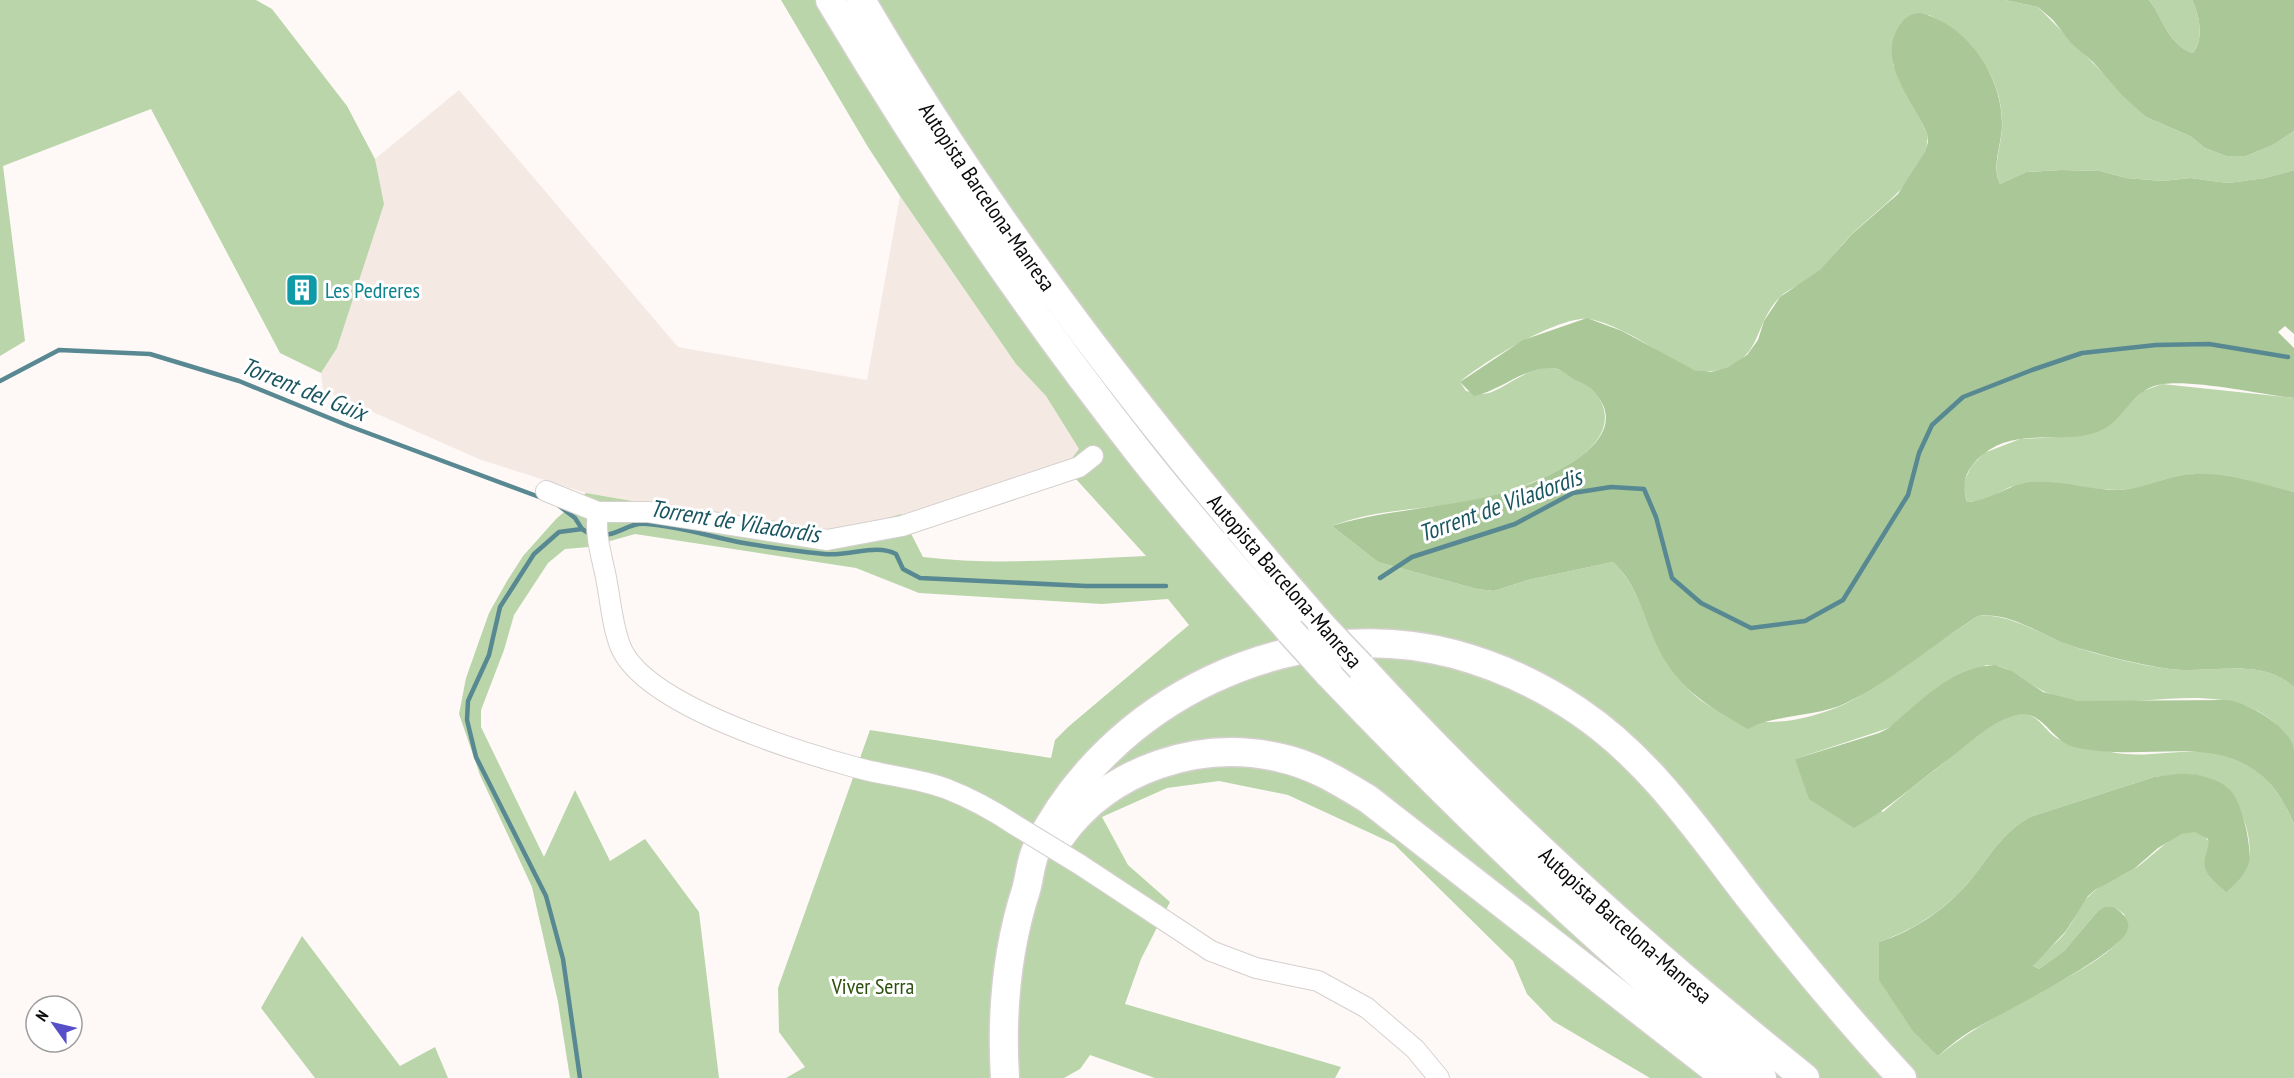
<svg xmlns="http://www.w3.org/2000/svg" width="2294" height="1078" font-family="'PT Sans Narrow',sans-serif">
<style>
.built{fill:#f5e9e4}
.green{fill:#bad5aa;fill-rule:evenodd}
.forest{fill:#a9c797}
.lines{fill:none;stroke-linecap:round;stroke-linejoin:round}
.stream{stroke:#588992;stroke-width:4.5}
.minor-casing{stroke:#d5d0ce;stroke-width:22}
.highway-casing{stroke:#d5d0ce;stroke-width:31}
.minor{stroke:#fff;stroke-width:20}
.highway{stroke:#fff;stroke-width:28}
.minor-bridge-casing{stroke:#d5d0ce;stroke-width:22;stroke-linecap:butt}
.highway-bridge-casing{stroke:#d5d0ce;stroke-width:31;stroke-linecap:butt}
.minor-bridge{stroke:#fff;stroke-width:20}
.highway-bridge{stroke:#fff;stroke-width:28}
.labels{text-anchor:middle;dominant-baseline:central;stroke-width:6;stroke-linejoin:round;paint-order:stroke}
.street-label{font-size:22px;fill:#0c0b0a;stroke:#fff}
.culture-label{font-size:22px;fill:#0d838f;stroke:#fff;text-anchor:start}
.park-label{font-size:22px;fill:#2b500b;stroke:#fff}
.water-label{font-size:24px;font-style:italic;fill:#1a5660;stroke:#fff}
</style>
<rect width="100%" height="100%" fill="#fef9f7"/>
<!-- built -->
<path class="built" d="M 459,90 L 678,347 L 867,380 L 900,196 L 1016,364 L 1046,396 L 1079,449 L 1065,467 L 829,535 L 586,493 L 481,460 L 323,390 L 321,373 L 337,348 L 383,204 L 375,159 Z"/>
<!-- green -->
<g class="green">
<path d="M 0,0 L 256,0 L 272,9 L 347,106 L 375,159 L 384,204 L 337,348 L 321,373 L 280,353 L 151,109 L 3,166 L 25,341 L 0,356 Z"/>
<path d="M 781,0 L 2005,0 L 2038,7 L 2146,117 L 2190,136 L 2205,148 L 2226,156 L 2246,156 L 2273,145 L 2294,131 L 2294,170 L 2265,178 L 2228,183 L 2190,178 L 2163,181 L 2126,178 L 2100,171 L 2061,170 L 2026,172 L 2000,184 C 1992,167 2001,147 2002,129 C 2005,80 1972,36 1929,15 L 1893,64 L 1927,133 C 1932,174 1876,210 1851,235 C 1838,248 1828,264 1814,276 C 1804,284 1789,288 1780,297 C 1752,325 1764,362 1713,371 C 1689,376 1663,353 1643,342 C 1630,334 1604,321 1589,319 C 1560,315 1481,363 1460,382 L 1466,391 C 1473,392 1482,395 1489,393 C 1509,386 1529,366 1552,368 C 1564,369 1590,385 1597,395 C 1637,453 1515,492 1475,500 C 1428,510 1378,508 1332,526 L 1378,562 L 1477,589 L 1494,591 L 1528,580 L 1613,562 C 1645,593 1648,638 1674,673 C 1717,731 1782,732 1845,704 C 1863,695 1878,683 1895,672 C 1922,653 1950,635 1978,616 C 2012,613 2040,635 2072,646 C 2102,656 2138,665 2170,669 C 2208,674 2263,657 2294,687 L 2294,749 C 2253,668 2149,710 2078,701 C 2068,700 2053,696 2043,691 C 2023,681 2010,664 1986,665 L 1889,728 L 1795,759 L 1883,812 C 1905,793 1927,776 1950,758 C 1970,742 1989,723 2015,715 C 2040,708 2044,736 2064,741 C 2084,745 2106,753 2126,754 C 2161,757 2206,743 2239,760 C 2266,773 2283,797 2294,824 L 2294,1078 L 1650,1078 L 1553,1021 L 1527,994 L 1513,961 L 1394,844 L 1288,795 L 1219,781 L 1167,788 L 1102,817 L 1128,865 L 1170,902 L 1141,959 L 1125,1004 L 1341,1067 L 1335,1078 L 1155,1078 L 1090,1055 L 1080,1069 L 1064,1078 L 786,1078 L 805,1067 L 779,1032 L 778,988 L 870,730 L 1051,758 L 1055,740 L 1068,727 L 1189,625 L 1168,599 L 1102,604 L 919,593 L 856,568 L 635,534 L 589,547 L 565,549 L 548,563 L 514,615 L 504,650 L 481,710 L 481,727 L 544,857 L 575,790 L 610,861 L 645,839 L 699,912 L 719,1078 L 570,1078 L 558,1002 L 532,887 L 480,775 L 459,714 L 466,678 L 489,613 L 507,581 L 523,556 L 556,519 L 586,493 L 829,535 L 901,514 L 923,557 C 997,566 1072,559 1146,556 L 1065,467 L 1079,449 L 1046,396 L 1016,364 L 900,196 L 868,147 ZM 2184,774 C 2196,775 2209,776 2219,783 C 2239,797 2253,835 2249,858 C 2248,869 2235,885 2226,891 C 2199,869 2206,873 2209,842 C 2190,810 2151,860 2134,869 C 2119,878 2102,883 2090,895 C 2079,905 2074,921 2065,933 C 2055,945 2042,953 2033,966 L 2039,969 L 2064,951 L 2097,912 L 2114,907 L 2124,914 L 2128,929 C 2113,958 2055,983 2027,999 C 1996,1016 1965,1034 1938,1056 L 1879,942 C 1917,929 1952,905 1976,873 C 1993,851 2005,831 2030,817 L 2154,777 Z"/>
<path d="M 2149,0 L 2192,0 C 2200,16 2204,38 2193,53 C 2167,44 2164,19 2149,0 Z"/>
<path d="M 2162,384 L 2294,398 L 2294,492 L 2212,475 L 2194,474 L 2139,488 L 2118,490 L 2083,488 L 2049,482 L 2010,487 L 1983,501 L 1967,502 L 1963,484 L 1971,467 L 1984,453 L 2020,439 L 2060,437 L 2102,430 L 2143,391 Z"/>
<path d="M 302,936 L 400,1066 L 435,1047 L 448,1078 L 315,1078 L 261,1008 Z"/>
</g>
<!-- forest -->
<g class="forest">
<path d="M 2005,0 L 2149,0 C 2164,19 2167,44 2193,53 C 2204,39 2200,16 2192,0 L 2294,0 L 2294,131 L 2273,145 L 2246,156 L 2226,156 L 2205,148 L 2190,136 L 2146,117 L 2122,95 L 2093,62 L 2071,43 L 2053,20 L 2038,7 Z"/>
<path d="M 1920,13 C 1967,24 2003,77 2002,125 C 2002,144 1991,166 2000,184 L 2026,172 L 2061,170 L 2100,171 L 2126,178 L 2163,181 L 2190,178 L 2228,183 L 2265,178 L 2294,170 L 2294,334 L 2285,326 L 2278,332 L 2294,348 L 2294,398 C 2259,394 2196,380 2163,384 C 2133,387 2125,419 2102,430 C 2063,448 2013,422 1976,461 C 1964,474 1962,485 1967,502 C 1991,501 2008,484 2032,482 C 2061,480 2089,490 2119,490 C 2145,489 2169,475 2195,474 C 2227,472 2263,485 2294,492 L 2294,687 C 2262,657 2209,674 2170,669 C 2140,665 2101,655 2072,646 C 2040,635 2012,612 1978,616 C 1935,643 1890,682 1846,703 C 1817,717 1770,715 1748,729 C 1705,704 1675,688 1654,639 C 1642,610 1636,584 1613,562 L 1528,580 L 1494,591 L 1477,589 L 1378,562 L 1332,526 C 1399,505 1474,509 1539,480 C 1565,468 1619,441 1603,405 C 1597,393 1590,386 1578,381 C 1568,377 1562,367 1550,368 C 1523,368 1500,391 1474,396 L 1460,382 L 1523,340 L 1587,318 L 1622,331 L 1694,370 L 1711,372 L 1728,367 L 1747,355 L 1758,340 L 1764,321 L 1780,297 L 1820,270 L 1852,234 L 1898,194 L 1925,152 L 1928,142 L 1927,133 C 1914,102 1877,62 1898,28 C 1904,18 1909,14 1920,13 Z"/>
<path d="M 1995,665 L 2012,671 L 2043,692 L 2078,701 L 2226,700 C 2248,702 2289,726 2294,749 C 2294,770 2294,802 2294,824 C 2249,715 2161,767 2074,747 C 2050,741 2042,706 2013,716 C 1988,724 1970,743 1949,759 C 1917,782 1889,809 1854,828 L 1809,799 L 1795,759 L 1879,733 L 1889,728 C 1921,701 1951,667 1995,665 Z"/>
<path d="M 2177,774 C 2195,773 2217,777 2230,790 C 2242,802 2252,846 2249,862 C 2246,874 2235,885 2226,892 C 2213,880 2200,873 2206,854 C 2208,848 2209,845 2208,839 L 2195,832 L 2182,834 L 2158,848 L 2134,869 L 2095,890 L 2088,896 L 2066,931 L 2033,966 L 2039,969 L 2064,951 L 2097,912 L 2105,907 L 2114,907 C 2121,912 2130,919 2128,929 C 2121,956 1991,1017 1963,1036 C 1954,1042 1946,1049 1938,1056 L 1913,1031 L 1879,980 L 1879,942 C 1917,930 1952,905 1976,873 C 1993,851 2005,831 2030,817 L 2154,777 Z"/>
</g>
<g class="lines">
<!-- stream -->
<g class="stream">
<path d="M 0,381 L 59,350 L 150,354 L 239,381 L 349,426 L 542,498"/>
<path d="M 558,505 L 575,518 L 582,529"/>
<path d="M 604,535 C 620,534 630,522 647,524 C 678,526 708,536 738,542 C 766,547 796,551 824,554 C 848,557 876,543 896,554 L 903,569 L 920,578 L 1086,586 L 1166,586"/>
<path d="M 1380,578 L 1412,557 L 1515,524 L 1573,493 L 1611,487 L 1644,489 L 1656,517 L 1672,578 L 1701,603 L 1751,628 L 1805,621 L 1843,600 L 1908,495 L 1919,453 L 1932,425 L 1963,397 L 2032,370 L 2082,353 L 2156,345 L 2209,344 L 2288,357"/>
<path d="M 580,1078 L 563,959 L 546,896 L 476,757 L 467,720 L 468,701 L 489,655 L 500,607 L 534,554 L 559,532 L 582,529 L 593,536"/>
</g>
<defs>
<g id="minor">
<path d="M 546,491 L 598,512 L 648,512 L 827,540 L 902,526 L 1079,467 L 1093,456"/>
<path d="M 598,512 C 594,537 603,559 607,583 C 611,604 613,631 622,650 C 650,707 799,752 858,768 C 887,776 918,778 947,789 C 970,798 994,811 1015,825"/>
<path d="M 1079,864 L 1211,951 L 1256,968 L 1318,981 L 1367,1008 L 1415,1049 L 1439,1078"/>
</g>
<g id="highway">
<path d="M 830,0 C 923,156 1025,307 1137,450 C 1186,513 1239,572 1290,631"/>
<path id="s1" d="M 861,0 C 992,225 1152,430 1322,626"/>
<path id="s2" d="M 1361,667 C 1497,816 1648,952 1805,1078"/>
<path d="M 1328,673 C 1465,817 1607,954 1762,1078"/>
<path d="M 1061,836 C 1110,768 1200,739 1281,758 C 1313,765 1340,782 1368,799 L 1726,1078"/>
<path d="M 1005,1078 C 1001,1013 1006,952 1026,890 C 1030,876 1030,864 1036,850 C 1108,700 1292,611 1454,654 C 1498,666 1540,685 1578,711 C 1650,759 1700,834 1752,901 C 1800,962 1849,1021 1902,1078"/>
</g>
</defs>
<!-- minor casing -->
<use href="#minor" class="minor-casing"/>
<!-- highway casing -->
<use href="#highway" class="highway-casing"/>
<!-- minor -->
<use href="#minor" class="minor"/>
<!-- highway -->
<use href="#highway" class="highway"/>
<defs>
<path id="minor-bridge" d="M 1015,825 L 1079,864"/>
<g id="highway-bridge">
<path d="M 1322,626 L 1361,667"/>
<path d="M 1290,631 L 1328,673"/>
</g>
</defs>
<!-- minor-bridge casing -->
<use href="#minor-bridge" class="minor-bridge-casing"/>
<!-- highway-bridge casing -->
<use href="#highway-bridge" class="highway-bridge-casing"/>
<!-- minor-bridge -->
<use href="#minor-bridge" class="minor-bridge"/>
<!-- highway-bridge -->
<use href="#highway-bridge" class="highway-bridge"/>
</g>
<!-- icons -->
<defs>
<symbol id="building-square" viewBox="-11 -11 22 22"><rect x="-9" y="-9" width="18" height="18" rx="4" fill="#0f9aa8" stroke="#fff"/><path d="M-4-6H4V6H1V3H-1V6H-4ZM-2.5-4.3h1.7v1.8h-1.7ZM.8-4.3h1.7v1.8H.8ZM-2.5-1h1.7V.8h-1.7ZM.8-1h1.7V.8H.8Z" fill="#fff"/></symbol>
</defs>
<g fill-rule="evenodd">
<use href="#building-square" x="283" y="271" width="38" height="38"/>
</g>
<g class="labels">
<!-- street labels -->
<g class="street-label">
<text stroke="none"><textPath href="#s1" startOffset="234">Autopista Barcelona-Manresa</textPath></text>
<text transform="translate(1285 581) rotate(49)">Autopista Barcelona-Manresa</text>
<text stroke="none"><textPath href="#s2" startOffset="370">Autopista Barcelona-Manresa</textPath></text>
</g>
<!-- culture labels -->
<g class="culture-label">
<text x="325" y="290">Les Pedreres</text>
</g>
<!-- park labels -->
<g class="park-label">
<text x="873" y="986">Viver Serra</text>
</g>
<!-- water labels -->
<g class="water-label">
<text transform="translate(304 389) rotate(22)">Torrent del Guix</text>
<text transform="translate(1500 505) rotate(-20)">Torrent de Viladordis</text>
<text transform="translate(735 521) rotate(9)">Torrent de Viladordis</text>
</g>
</g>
<!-- north arrow -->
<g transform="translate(54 1024) rotate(304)"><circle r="28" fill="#ffffff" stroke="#9e9d9d" stroke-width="1.5"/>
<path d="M0-4.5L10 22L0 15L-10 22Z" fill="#564fc7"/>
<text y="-9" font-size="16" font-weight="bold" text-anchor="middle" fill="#0c0b0a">N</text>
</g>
</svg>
